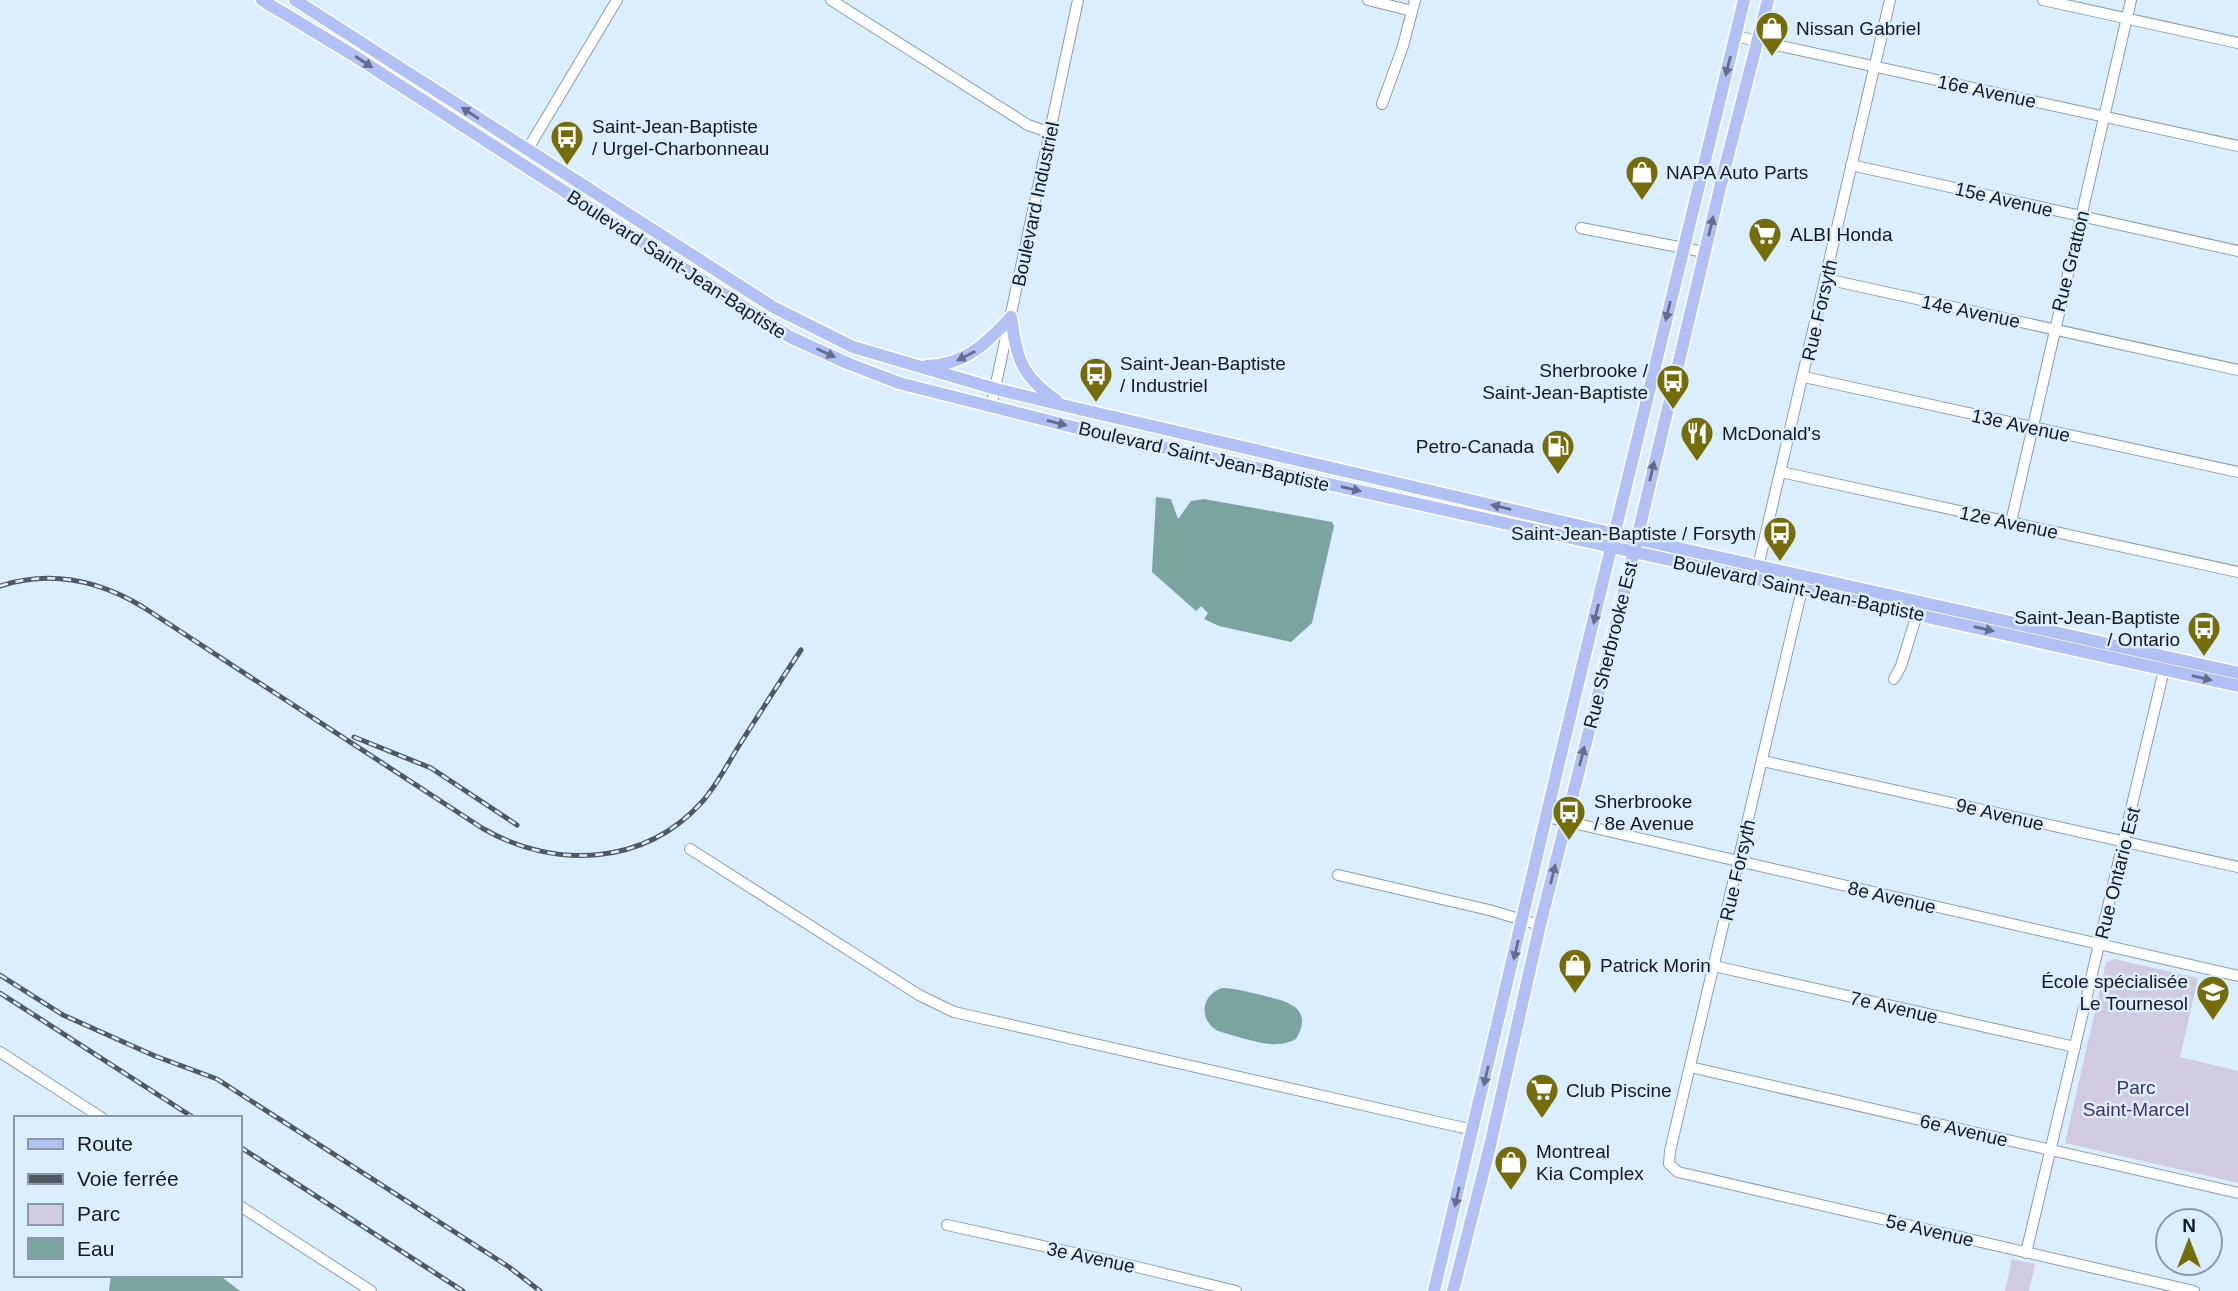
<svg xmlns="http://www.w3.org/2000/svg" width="2238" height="1291" viewBox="0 0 2238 1291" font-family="Arial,sans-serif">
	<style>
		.green { fill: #d0cbe0 }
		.water { fill: #7ba49f }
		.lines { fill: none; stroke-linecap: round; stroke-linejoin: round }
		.minor-casing { stroke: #8b9dac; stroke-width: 12 }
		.major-casing { stroke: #fff; stroke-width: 15 }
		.minor { stroke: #fff; stroke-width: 10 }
		.major { stroke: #b2c1f5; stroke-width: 12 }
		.rail-casing { stroke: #4e5962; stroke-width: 5 }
		.rail { stroke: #dbeefe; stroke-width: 2.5; stroke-dasharray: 8; stroke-linecap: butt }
		.oneway { fill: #626e8a }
		.labels { text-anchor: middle; stroke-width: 5; stroke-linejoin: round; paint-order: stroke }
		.poi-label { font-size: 19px; fill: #131a20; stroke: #dbeefe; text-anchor: start }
		.street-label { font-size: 19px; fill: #131a20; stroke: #dbeefe }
		.park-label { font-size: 19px; fill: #42345f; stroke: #dbeefe }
	</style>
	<rect width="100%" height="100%" fill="#dbeefe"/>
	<g class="green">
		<path d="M 2114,959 L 2198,978 L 2180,1057 L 2238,1071 L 2238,1183 L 2065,1143 L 2106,963 Z"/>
		<path d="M 2012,1259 L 2035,1264 L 2029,1291 L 2005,1291 Z"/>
	</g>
	<g class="water">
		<path d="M 1156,497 L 1171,499 L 1178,519 L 1191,501 L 1204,499 L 1332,522 L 1334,526 L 1312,623 L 1291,642 L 1219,626 L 1204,619 L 1208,613 L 1201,606 L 1196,611 L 1152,572 Z"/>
		<path d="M 1222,988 C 1235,988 1248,992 1261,995 C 1285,1001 1315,1006 1296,1039 C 1274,1052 1242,1037 1218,1031 C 1198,1020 1201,995 1222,988 Z"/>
		<path d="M 111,1275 L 219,1275 L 240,1291 L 109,1291 Z"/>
	</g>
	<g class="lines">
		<defs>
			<g id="minor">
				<path d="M 831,0 L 1028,125 L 1051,133"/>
				<path d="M 1368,0 L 1412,11"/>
				<path d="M 2043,0 L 2238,43"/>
				<path d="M 1735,36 L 2238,146"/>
				<path d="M 1382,104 L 1403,46 L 1415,0"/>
				<path d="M 520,162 L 617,0"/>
				<path d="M 1851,165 L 2238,251"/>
				<path d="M 1581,228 L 1704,252"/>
				<path d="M 1826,279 L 2238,370"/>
				<path d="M 1804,377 L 2238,472"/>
				<path d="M 991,407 L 1078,0"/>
				<path d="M 1781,472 L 2238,572"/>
				<path d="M 2011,522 L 2131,0"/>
				<path d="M 1757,571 L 1890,0"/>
				<path d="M 1803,585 L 1670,1151 L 1669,1164 L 1678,1172 L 2194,1291"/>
				<path d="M 1894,679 L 1901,666 L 1917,614"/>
				<path d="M 1763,761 L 2238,867"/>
				<path d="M 1547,817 L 2238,976"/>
				<path d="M 690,849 L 919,995 L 954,1012 L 1473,1130"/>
				<path d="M 1338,875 L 1489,910 L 1540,925"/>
				<path d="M 1714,966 L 2075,1047"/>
				<path d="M 0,1052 L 102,1118"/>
				<path d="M 1690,1067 L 2238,1193"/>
				<path d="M 240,1206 L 371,1291"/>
				<path d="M 947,1225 L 1133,1266 L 1236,1291"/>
				<path d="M 2026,1253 L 2167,657"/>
			</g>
			<g id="major">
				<path d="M 262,0 L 353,55 L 790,337 L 847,363 L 899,383 L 1085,430 L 2238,686"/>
				<path d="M 295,0 L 773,307 L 853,347 L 996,389 L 1079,409 L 1615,534 L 2238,673"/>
				<path d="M 1011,317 C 1017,358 1020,375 1056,400"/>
				<path d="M 927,366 C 965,365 987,343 1011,317"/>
				<path d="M 1434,1291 L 1560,758 L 1744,0"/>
				<path d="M 1453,1291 L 1489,1150 L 1540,925 L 1631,564 L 1724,171 L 1768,0"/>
			</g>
		</defs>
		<use href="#minor" class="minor-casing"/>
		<use href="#major" class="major-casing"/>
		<use href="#minor" class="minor"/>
		<use href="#major" class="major"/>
		<defs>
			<g id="rail">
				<path d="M 0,586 C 50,570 98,580 143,607 L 482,828 C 554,870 644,866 702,802 C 717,785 728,763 740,744 C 760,713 780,681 801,650"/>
				<path d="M 354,737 L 431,768 L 517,825"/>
				<path d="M 0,975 L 63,1015 L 155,1056 L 217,1079 L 509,1267 L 540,1291"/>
				<path d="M 0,993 L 194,1118"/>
				<path d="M 240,1147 L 463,1291"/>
			</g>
		</defs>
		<use href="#rail" class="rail-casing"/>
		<use href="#rail" class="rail"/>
	</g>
	<defs><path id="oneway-solid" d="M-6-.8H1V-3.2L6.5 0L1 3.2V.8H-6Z" transform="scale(1.75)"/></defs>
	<g class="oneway">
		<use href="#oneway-solid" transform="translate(364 62) rotate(33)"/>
		<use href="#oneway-solid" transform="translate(1728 66) rotate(104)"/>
		<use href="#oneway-solid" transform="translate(470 113) rotate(-147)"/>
		<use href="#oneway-solid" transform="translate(1711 226) rotate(-77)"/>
		<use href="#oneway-solid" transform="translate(1668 311) rotate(104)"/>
		<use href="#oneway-solid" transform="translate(826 353) rotate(25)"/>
		<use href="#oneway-solid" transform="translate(966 356) rotate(153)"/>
		<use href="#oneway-solid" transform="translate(1057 423) rotate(14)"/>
		<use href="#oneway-solid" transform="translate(1652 471) rotate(-77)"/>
		<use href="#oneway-solid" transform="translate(1351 489) rotate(13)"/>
		<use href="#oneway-solid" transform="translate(1501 507) rotate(-166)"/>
		<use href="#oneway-solid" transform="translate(1596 614) rotate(104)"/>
		<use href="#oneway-solid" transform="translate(1984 629) rotate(13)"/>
		<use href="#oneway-solid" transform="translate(2202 678) rotate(13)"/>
		<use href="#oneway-solid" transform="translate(1582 756) rotate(-76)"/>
		<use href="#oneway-solid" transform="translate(1553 874) rotate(-76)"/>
		<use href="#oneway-solid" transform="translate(1516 950) rotate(103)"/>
		<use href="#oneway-solid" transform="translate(1486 1076) rotate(103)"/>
		<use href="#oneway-solid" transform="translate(1457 1197) rotate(103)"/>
	</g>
	<defs>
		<symbol id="shop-pin" viewBox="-11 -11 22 30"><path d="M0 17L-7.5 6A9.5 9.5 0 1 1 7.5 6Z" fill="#756d0b" stroke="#dbeefe"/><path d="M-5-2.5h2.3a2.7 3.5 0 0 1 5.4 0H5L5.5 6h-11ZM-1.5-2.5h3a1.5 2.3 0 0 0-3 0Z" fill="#fff"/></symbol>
		<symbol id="bus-pin" viewBox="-11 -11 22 30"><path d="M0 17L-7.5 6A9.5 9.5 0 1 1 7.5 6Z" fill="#756d0b" stroke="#dbeefe"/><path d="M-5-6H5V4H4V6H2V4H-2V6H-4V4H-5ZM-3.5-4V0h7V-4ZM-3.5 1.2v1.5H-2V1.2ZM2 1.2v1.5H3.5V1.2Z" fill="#fff"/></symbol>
		<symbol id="supermarket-pin" viewBox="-11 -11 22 30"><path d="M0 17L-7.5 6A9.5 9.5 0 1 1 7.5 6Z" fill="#756d0b" stroke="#dbeefe"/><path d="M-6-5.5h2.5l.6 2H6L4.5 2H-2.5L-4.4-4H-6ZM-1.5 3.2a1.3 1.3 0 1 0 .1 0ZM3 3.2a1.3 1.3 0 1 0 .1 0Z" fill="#fff"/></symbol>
		<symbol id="restaurant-pin" viewBox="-11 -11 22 30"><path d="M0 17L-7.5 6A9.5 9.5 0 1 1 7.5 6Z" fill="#756d0b" stroke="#dbeefe"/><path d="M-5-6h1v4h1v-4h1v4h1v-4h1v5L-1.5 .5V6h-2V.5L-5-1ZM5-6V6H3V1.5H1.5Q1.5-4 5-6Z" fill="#fff"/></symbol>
		<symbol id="fuel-pin" viewBox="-11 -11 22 30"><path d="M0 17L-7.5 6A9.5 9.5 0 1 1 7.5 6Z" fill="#756d0b" stroke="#dbeefe"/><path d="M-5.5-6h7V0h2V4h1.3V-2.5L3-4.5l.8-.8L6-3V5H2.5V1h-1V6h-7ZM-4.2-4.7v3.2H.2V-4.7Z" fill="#fff"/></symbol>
		<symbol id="school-pin" viewBox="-11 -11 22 30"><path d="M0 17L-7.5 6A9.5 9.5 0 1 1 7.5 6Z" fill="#756d0b" stroke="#dbeefe"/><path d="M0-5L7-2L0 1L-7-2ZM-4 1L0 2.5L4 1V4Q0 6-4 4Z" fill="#fff"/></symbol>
	</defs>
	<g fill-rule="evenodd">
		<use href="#shop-pin" x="1753" y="9" width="38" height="52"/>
		<use href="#bus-pin" x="548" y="118" width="38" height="52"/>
		<use href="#shop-pin" x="1623" y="153" width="38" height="52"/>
		<use href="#supermarket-pin" x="1746" y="215" width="38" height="52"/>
		<use href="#bus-pin" x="1077" y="355" width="38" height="52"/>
		<use href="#bus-pin" x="1654" y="362" width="38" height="52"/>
		<use href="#restaurant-pin" x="1678" y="414" width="38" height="52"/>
		<use href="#fuel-pin" x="1539" y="427" width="38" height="52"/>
		<use href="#bus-pin" x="1761" y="514" width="38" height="52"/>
		<use href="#bus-pin" x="2185" y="609" width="38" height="52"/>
		<use href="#bus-pin" x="1550" y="793" width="38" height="52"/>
		<use href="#shop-pin" x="1556" y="946" width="38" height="52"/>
		<use href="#school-pin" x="2194" y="973" width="38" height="52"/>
		<use href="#supermarket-pin" x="1523" y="1071" width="38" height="52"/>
		<use href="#shop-pin" x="1492" y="1143" width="38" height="52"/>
	</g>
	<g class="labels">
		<g class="poi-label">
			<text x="1796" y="35">Nissan Gabriel</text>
			<text x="592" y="133">Saint-Jean-Baptiste<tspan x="592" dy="22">/ Urgel-Charbonneau</tspan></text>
			<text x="1666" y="179">NAPA Auto Parts</text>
			<text x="1790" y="241">ALBI Honda</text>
			<text x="1120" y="370">Saint-Jean-Baptiste<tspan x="1120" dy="22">/ Industriel</tspan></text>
			<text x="1648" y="377" text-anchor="end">Sherbrooke /<tspan x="1648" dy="22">Saint-Jean-Baptiste</tspan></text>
			<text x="1722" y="440">McDonald's</text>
			<text x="1534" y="453" text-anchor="end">Petro-Canada</text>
			<text x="1756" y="540" text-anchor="end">Saint-Jean-Baptiste / Forsyth</text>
			<text x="2180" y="624" text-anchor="end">Saint-Jean-Baptiste<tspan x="2180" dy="22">/ Ontario</tspan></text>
			<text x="1594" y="808">Sherbrooke<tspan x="1594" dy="22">/ 8e Avenue</tspan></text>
			<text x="1600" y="972">Patrick Morin</text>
			<text x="2188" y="988" text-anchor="end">École spécialisée<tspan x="2188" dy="22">Le Tournesol</tspan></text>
			<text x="1566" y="1097">Club Piscine</text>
			<text x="1536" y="1158">Montreal<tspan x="1536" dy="22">Kia Complex</tspan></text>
		</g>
		<g class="street-label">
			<text transform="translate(1987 91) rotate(12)" y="7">16e Avenue</text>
			<text transform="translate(2004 199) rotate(13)" y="7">15e Avenue</text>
			<text transform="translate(1035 204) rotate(-78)" y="7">Boulevard Industriel</text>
			<text transform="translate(2070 261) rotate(-76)" y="7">Rue Gratton</text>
			<text transform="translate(677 264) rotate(33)" y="7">Boulevard Saint-Jean-Baptiste</text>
			<text transform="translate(1819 310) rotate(-77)" y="7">Rue Forsyth</text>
			<text transform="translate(1971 311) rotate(12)" y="7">14e Avenue</text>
			<text transform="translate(2021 425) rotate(12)" y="7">13e Avenue</text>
			<text transform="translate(1204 456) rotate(13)" y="7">Boulevard Saint-Jean-Baptiste</text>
			<text transform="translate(2009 522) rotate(12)" y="7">12e Avenue</text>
			<text transform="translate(1799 588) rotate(12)" y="7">Boulevard Saint-Jean-Baptiste</text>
			<text transform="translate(1610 645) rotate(-76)" y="7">Rue Sherbrooke Est</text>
			<text transform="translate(2000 814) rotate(13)" y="7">9e Avenue</text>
			<text transform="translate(1737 870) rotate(-77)" y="7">Rue Forsyth</text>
			<text transform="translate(2117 873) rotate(-76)" y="7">Rue Ontario Est</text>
			<text transform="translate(1892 897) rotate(13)" y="7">8e Avenue</text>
			<text transform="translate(1894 1007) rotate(13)" y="7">7e Avenue</text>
			<text transform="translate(1964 1130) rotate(13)" y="7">6e Avenue</text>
			<text transform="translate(1930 1230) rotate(13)" y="7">5e Avenue</text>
			<text transform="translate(1091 1257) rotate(12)" y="7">3e Avenue</text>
		</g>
		<g class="park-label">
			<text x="2136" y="1094">Parc<tspan x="2136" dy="22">Saint-Marcel</tspan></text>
		</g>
	</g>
	<rect x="14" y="1116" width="228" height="161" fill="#dbeefe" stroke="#8b99a5" stroke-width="2"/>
	<rect x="28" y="1139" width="35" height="10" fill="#b2c1f5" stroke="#8b99a5" stroke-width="2"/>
	<text x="77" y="1151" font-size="21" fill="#131a20">Route</text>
	<rect x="28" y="1174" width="35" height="10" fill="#4e5962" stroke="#8b99a5" stroke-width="2"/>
	<text x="77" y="1186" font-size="21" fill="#131a20">Voie ferrée</text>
	<rect x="28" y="1204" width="35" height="21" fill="#d0cbe0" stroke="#8b99a5" stroke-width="2"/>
	<text x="77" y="1221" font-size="21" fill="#131a20">Parc</text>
	<rect x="28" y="1238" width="35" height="21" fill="#7ba49f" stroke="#8b99a5" stroke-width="2"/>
	<text x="77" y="1256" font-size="21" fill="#131a20">Eau</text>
	<g transform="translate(2189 1242)"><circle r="33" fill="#dbeefe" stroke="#8b99a5" stroke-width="2"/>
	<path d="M0-5L12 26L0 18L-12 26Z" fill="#756d0b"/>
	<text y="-10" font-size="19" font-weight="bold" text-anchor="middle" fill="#131a20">N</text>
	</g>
</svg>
